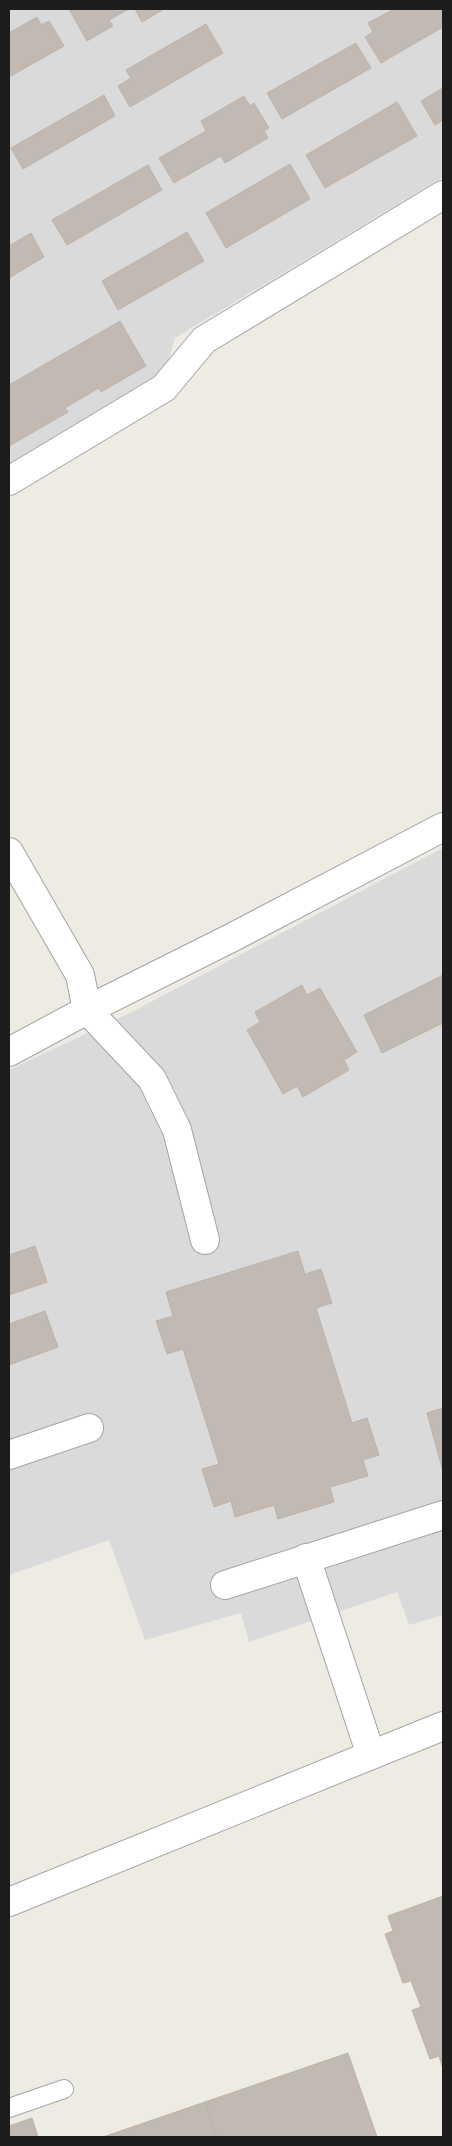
<svg xmlns="http://www.w3.org/2000/svg" width="452" height="2146" viewBox="0 0 452 2146" font-family="Arial,sans-serif">
	<style>
		.residential { fill: #dbdada }
		.building { fill: #c2bab2; stroke: #bfb2a6 }
		.lines { fill: none; stroke-linecap: round; stroke-linejoin: round }
		.lane-casing { stroke: #a4a4a4; stroke-width: 20 }
		.street-casing { stroke: #a4a4a4; stroke-width: 30 }
		.lane { stroke: #fff; stroke-width: 18 }
		.street { stroke: #fff; stroke-width: 28 }
	</style>
	<rect width="100%" height="100%" fill="#eeebe3"/>
	<g class="residential">
		<path d="M 9,9 L 443,9 L 443,177 L 175,338 L 163,378 L 9,469 Z"/>
		<path d="M 443,848 L 443,1615 L 409,1625 L 397,1592 L 249,1642 L 241,1613 L 145,1640 L 109,1540 L 9,1575 L 9,1070 L 128,1014 Z"/>
	</g>
	<g class="building">
		<path d="M 69,9 L 129,9 L 109,20 L 113,26 L 87,41 Z"/>
		<path d="M 135,9 L 164,9 L 142,22 Z"/>
		<path d="M 394,9 L 443,9 L 443,27 L 381,63 L 365,37 L 373,32 L 368,23 Z"/>
		<path d="M 37,17 L 41,25 L 49,21 L 64,46 L 9,77 L 9,33 Z"/>
		<path d="M 206,24 L 223,53 L 130,107 L 118,86 L 131,78 L 126,70 Z"/>
		<path d="M 356,43 L 371,68 L 282,119 L 267,93 Z"/>
		<path d="M 443,88 L 443,120 L 435,125 L 421,101 Z"/>
		<path d="M 104,95 L 115,116 L 23,169 L 11,148 Z"/>
		<path d="M 244,96 L 250,106 L 254,103 L 269,128 L 264,131 L 268,138 L 225,163 L 221,156 L 174,183 L 159,158 L 206,131 L 201,121 Z"/>
		<path d="M 397,102 L 417,136 L 325,188 L 306,155 Z"/>
		<path d="M 290,164 L 310,199 L 226,248 L 206,213 Z"/>
		<path d="M 148,165 L 162,190 L 67,245 L 52,220 Z"/>
		<path d="M 187,232 L 204,261 L 118,310 L 102,281 Z"/>
		<path d="M 31,233 L 44,257 L 9,278 L 9,246 Z"/>
		<path d="M 120,321 L 146,366 L 101,392 L 99,388 L 65,408 L 68,412 L 9,446 L 9,385 Z"/>
		<path d="M 443,975 L 443,1023 L 382,1053 L 364,1015 Z"/>
		<path d="M 302,985 L 307,995 L 320,988 L 357,1052 L 344,1060 L 349,1070 L 303,1097 L 297,1086 L 283,1094 L 247,1030 L 260,1022 L 255,1012 Z"/>
		<path d="M 35,1246 L 47,1282 L 9,1295 L 9,1255 Z"/>
		<path d="M 298,1251 L 305,1274 L 321,1269 L 332,1303 L 316,1308 L 352,1423 L 367,1418 L 379,1455 L 363,1460 L 368,1476 L 330,1487 L 334,1502 L 278,1519 L 274,1505 L 235,1517 L 231,1501 L 214,1507 L 202,1469 L 219,1464 L 183,1349 L 167,1354 L 156,1321 L 173,1316 L 166,1292 Z"/>
		<path d="M 45,1311 L 58,1347 L 9,1365 L 9,1324 Z"/>
		<path d="M 443,1408 L 443,1468 L 442,1468 L 427,1413 Z"/>
		<path d="M 443,1896 L 443,2069 L 439,2056 L 430,2059 L 412,2010 L 421,2007 L 411,1981 L 403,1983 L 385,1934 L 393,1931 L 388,1916 Z"/>
		<path d="M 348,2053 L 377,2137 L 217,2137 L 205,2102 Z"/>
		<path d="M 205,2102 L 217,2137 L 103,2137 Z"/>
		<path d="M 32,2118 L 38,2137 L 9,2137 L 9,2126 Z"/>
	</g>
	<g class="lines">
		<defs>
			<path id="lane" d="M 9,2108 L 64,2089"/>
			<g id="street">
				<path d="M 9,481 L 164,388 L 204,340 L 443,195"/>
				<path d="M 9,852 L 80,975 L 87,1010 L 152,1079 L 177,1130 L 205,1240"/>
				<path d="M 9,1052 L 87,1010 L 233,937 L 443,827"/>
				<path d="M 9,1455 L 89,1428"/>
				<path d="M 306,1558 L 371,1755"/>
				<path d="M 225,1585 L 443,1515"/>
				<path d="M 9,1902 L 443,1726"/>
			</g>
		</defs>
		<use href="#lane" class="lane-casing"/>
		<use href="#street" class="street-casing"/>
		<use href="#lane" class="lane"/>
		<use href="#street" class="street"/>
	</g>
	<rect width="452" height="2146" fill="none" stroke="#1d1d1d" stroke-width="20"/>
</svg>
